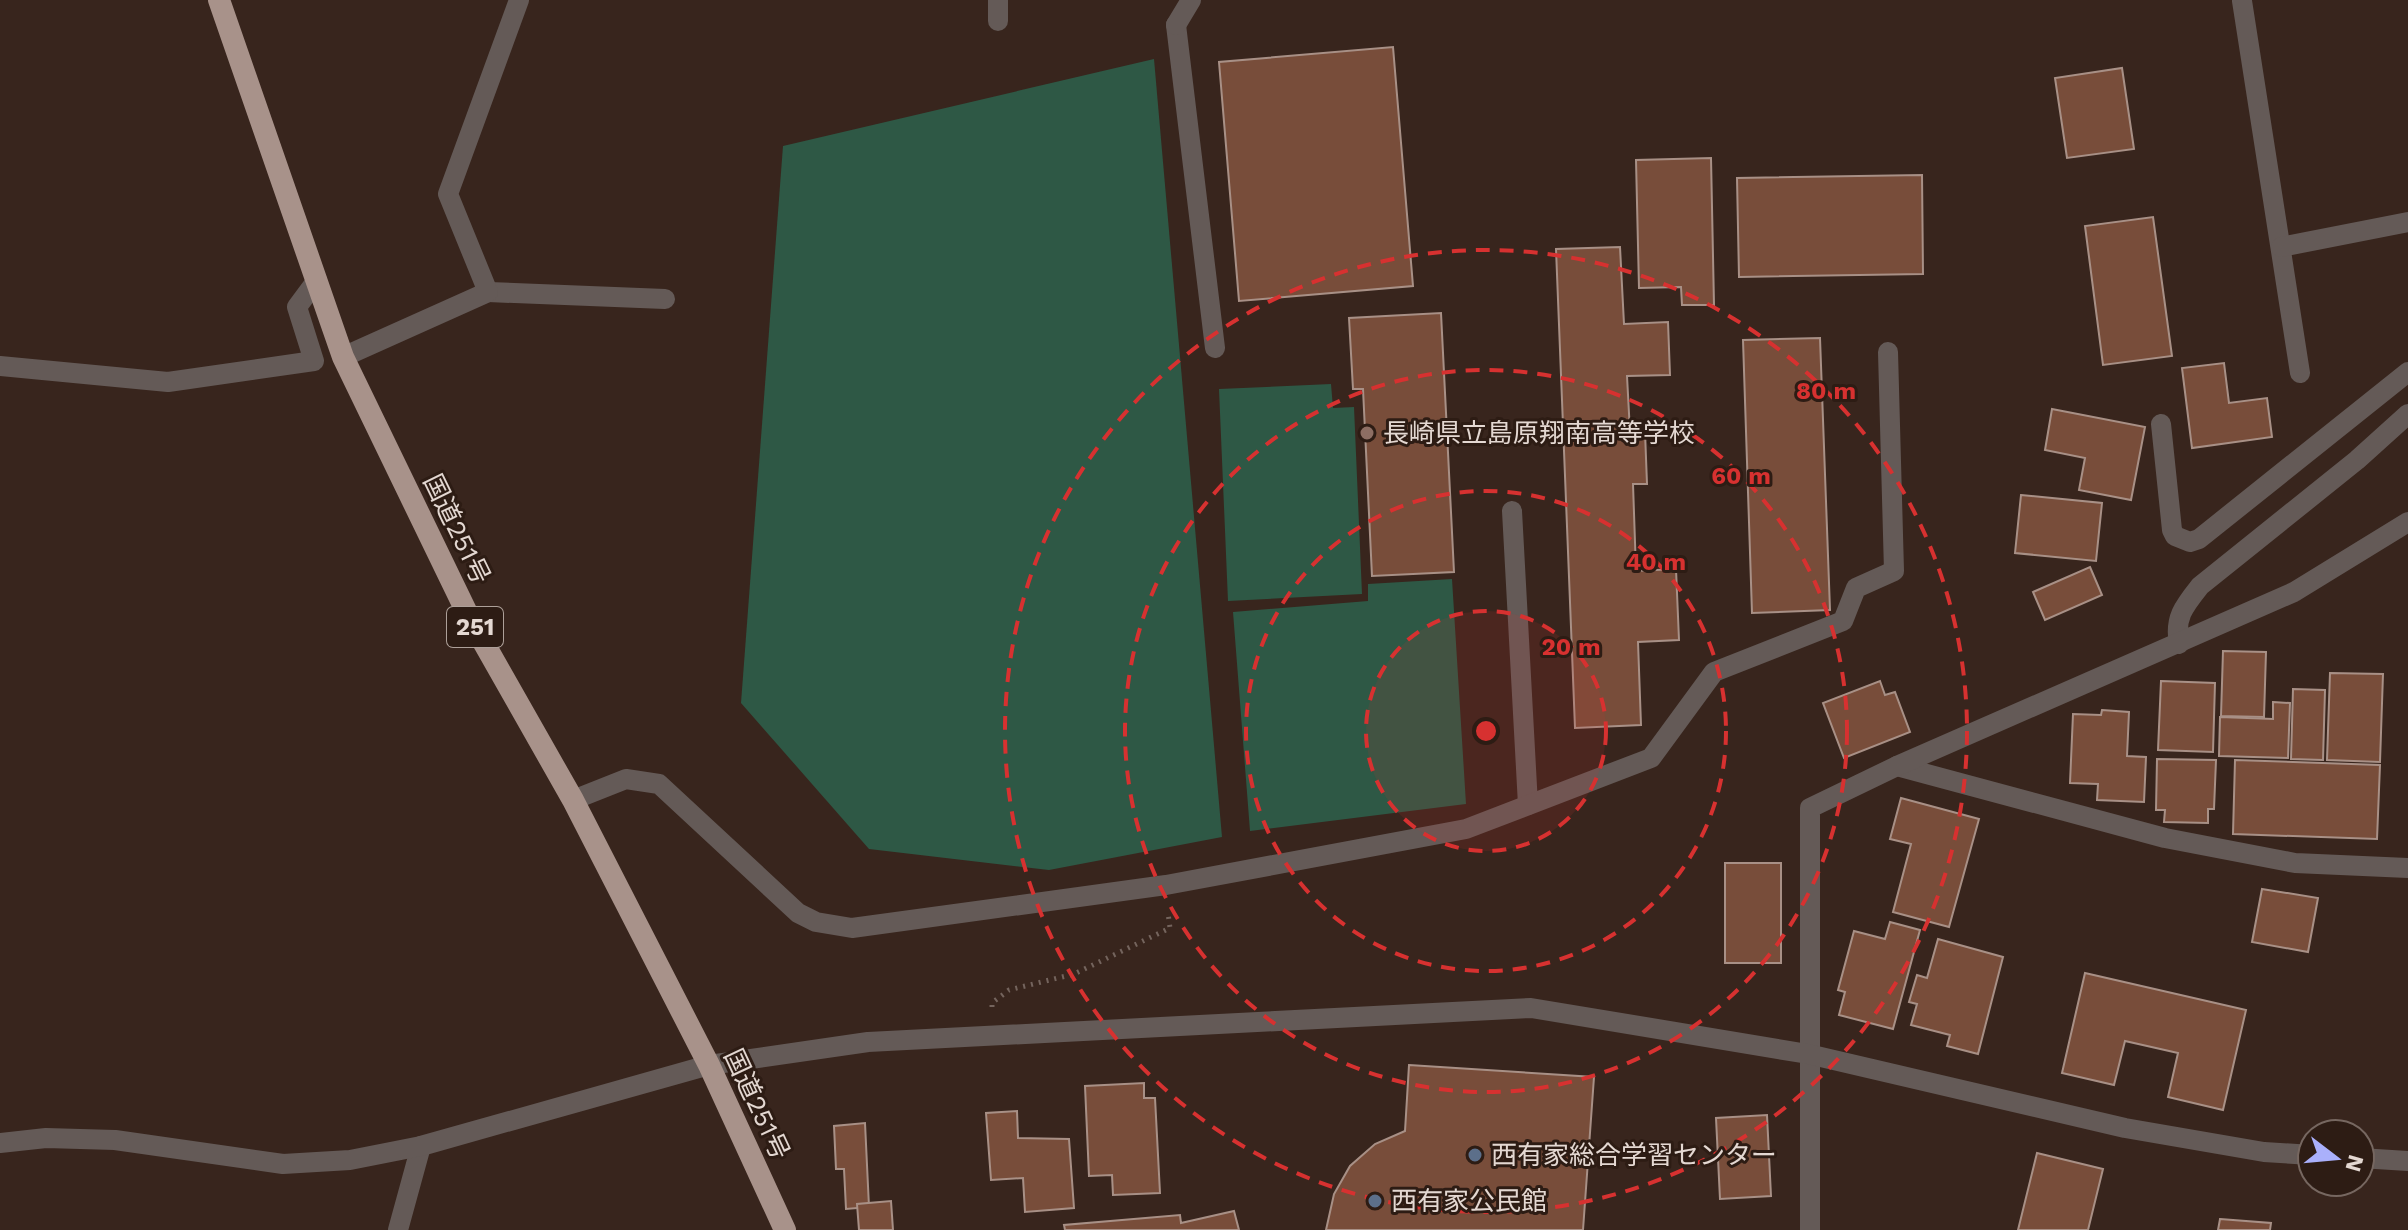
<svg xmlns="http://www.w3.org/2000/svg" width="2408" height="1230" viewBox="0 0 2408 1230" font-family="'Work Sans','Noto Sans JP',sans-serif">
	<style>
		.green { fill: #2e5845 }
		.building { fill: #784d3a; stroke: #a89086; stroke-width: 2 }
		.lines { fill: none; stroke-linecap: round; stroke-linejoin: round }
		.path { stroke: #74645d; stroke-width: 5; stroke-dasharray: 2 6; stroke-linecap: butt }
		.service { stroke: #645a57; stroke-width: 20 }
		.minor { stroke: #645a57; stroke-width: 20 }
		.tertiary { stroke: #645a57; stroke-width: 20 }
		.trunk { stroke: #a8928a; stroke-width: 22 }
		.ring { fill: none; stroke: #d73130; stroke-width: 4; stroke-dasharray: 14 10 }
		.education-dot { fill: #8d6e63; stroke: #2d1c14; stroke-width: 3 }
		.service-dot { fill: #5c6f8a; stroke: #2d1c14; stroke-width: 3 }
		.labels { text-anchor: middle; stroke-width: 6; stroke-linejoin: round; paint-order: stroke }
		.shield { fill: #2d1c14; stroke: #ada099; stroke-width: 2 }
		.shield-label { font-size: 24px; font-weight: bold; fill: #e4d8d2 }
		.poi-label { font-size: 26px; fill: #e4d8d2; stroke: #2d1c14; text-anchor: start }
		.street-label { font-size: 26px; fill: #e4d8d2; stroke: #2d1c14 }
		.centre { fill: #d73130; stroke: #2d1c14; stroke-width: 4 }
		.ring-label { font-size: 24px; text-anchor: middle; font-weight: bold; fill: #d73130; stroke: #2d1c14; stroke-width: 6; stroke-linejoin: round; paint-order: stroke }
	</style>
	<rect width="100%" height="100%" fill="#38251d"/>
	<g class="green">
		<path d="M 1154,59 L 1222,837 L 1049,870 L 869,849 L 741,703 L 783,146 Z"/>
		<path d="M 1331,384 L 1333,408 L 1354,407 L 1362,594 L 1228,601 L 1219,389 Z"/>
		<path d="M 1452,579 L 1466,804 L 1250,831 L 1233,612 L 1368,601 L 1368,584 Z"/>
	</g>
	<g class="building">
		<path d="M 1393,47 L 1413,286 L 1239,301 L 1219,62 Z"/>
		<path d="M 2122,68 L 2134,149 L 2067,158 L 2055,78 Z"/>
		<path d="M 1711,158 L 1714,305 L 1682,305 L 1681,287 L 1639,288 L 1636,160 Z"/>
		<path d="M 1922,175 L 1923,274 L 1739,277 L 1737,178 Z"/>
		<path d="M 2153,217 L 2172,356 L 2103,365 L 2085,226 Z"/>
		<path d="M 1620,247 L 1624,324 L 1668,322 L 1670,375 L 1627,376 L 1630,432 L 1645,432 L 1647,484 L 1633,484 L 1636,571 L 1676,569 L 1679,640 L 1638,642 L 1641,725 L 1575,728 L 1556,249 Z"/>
		<path d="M 1441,313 L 1454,572 L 1372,576 L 1363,389 L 1353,389 L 1349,318 Z"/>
		<path d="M 1820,338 L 1830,610 L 1752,613 L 1743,340 Z"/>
		<path d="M 2224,363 L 2229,403 L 2267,398 L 2272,437 L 2192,448 L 2182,368 Z"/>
		<path d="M 2052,409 L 2145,427 L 2131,500 L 2079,490 L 2085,458 L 2045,450 Z"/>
		<path d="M 2021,495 L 2102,503 L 2096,561 L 2015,553 Z"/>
		<path d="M 2090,567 L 2102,595 L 2045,620 L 2033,592 Z"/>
		<path d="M 2223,651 L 2266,652 L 2264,717 L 2221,716 Z"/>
		<path d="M 2330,673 L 2383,674 L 2380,762 L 2327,760 Z"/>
		<path d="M 1880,681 L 1885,695 L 1895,692 L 1910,732 L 1844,758 L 1823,703 Z"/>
		<path d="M 2161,681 L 2215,683 L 2213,752 L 2158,750 Z"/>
		<path d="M 2293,689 L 2325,690 L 2323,760 L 2291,759 Z"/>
		<path d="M 2273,702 L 2290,703 L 2288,758 L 2219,756 L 2220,717 L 2273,719 Z"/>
		<path d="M 2102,710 L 2129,712 L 2127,756 L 2146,757 L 2144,802 L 2097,800 L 2098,784 L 2070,783 L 2073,714 L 2101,715 Z"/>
		<path d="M 2157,759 L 2216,760 L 2214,809 L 2208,809 L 2208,823 L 2164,822 L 2165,810 L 2156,810 Z"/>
		<path d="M 2235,760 L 2380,765 L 2377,839 L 2233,834 Z"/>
		<path d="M 1901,798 L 1979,819 L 1949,927 L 1893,912 L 1911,844 L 1890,839 Z"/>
		<rect x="1725" y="863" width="56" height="100"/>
		<path d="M 2262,889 L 2318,898 L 2308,952 L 2252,942 Z"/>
		<path d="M 1890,922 L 1920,930 L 1893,1029 L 1839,1015 L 1845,992 L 1838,990 L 1854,931 L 1885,939 Z"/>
		<path d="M 1938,939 L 2003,957 L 1978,1054 L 1947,1046 L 1950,1035 L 1911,1025 L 1917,1004 L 1909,1002 L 1917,975 L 1927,978 Z"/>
		<path d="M 2085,973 L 2246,1010 L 2223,1110 L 2168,1097 L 2178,1053 L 2125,1041 L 2114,1085 L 2062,1073 Z"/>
		<path d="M 1409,1065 L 1594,1077 L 1583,1230 L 1326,1230 L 1334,1194 L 1350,1166 L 1375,1144 L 1405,1131 Z"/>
		<path d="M 1144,1083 L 1144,1098 L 1155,1098 L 1160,1193 L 1113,1195 L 1112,1175 L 1089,1176 L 1085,1086 Z"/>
		<path d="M 1017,1111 L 1018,1138 L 1069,1139 L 1074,1208 L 1025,1212 L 1023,1178 L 991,1180 L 986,1113 Z"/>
		<path d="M 1767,1115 L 1771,1196 L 1720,1199 L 1716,1118 Z"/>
		<path d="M 865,1123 L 869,1207 L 846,1209 L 844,1169 L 836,1169 L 834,1126 Z"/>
		<path d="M 2037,1153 L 2103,1169 L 2088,1230 L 2018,1230 Z"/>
		<path d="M 891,1201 L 893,1230 L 859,1230 L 857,1204 Z"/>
		<path d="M 1234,1211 L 1239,1230 L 1065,1230 L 1064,1225 L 1180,1215 L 1181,1223 Z"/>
		<path d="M 2220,1219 L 2271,1223 L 2270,1230 L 2218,1230 Z"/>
	</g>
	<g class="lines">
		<path class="path" d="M 992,1007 L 992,1003 L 1009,990 L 1074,974 L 1170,928 L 1168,913"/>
		<g class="service">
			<path d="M 1176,25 L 1215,348"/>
			<path d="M 0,366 L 168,382 L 314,361 L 297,307 L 317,280"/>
			<path d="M 1512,511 L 1528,805"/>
			<path d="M 573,800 L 626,779 L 659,784 L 798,913 L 816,922 L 852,928 L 1166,885 L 1466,829 L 1651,758 L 1714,672 L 1843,621 L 1856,588 L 1894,571 L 1888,352"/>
		</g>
		<g class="minor">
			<path d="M 2242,1 L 2300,373"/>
			<path d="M 998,21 L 998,0"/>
			<path d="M 1176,25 L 1191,0"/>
			<path d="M 2281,247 L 2408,222"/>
			<path d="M 488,292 L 665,299"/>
			<path d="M 343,357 L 488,292 L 448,194 L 519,0"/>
			<path d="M 2161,424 L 2172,530 L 2175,536 L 2190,542 L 2199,539 L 2408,372"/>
			<path d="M 2179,644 C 2174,618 2184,606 2200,586 L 2357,460 L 2408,414"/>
			<path d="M 1897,766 L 2165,838 L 2295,863 L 2408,868"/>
			<path d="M 398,1230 L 421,1146"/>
			<path d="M 1810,1230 L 1810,808 L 1897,766 L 2294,592 L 2408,522"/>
		</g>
		<g class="tertiary">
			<path d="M 0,1143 L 46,1138 L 115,1140 L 283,1164 L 350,1160 L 421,1146 L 709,1065 L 868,1042 L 1531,1008 L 1808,1054 L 2125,1128 L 2264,1152 L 2312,1155"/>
			<path d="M 2360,1158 L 2408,1161"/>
		</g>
		<path class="trunk" d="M 219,0 L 343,357 L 468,615 L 573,800 L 709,1065 L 785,1230"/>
	</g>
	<circle cx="1486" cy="731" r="120" fill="#d73130" fill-opacity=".12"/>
	<g class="ring">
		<circle cx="1486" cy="731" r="120"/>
		<circle cx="1486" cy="731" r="240"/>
		<circle cx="1486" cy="731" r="361"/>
		<circle cx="1486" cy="731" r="481"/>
	</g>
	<circle class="education-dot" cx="1367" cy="433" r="8"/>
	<g class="service-dot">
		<circle cx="1475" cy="1155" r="8"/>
		<circle cx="1375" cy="1201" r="8"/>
	</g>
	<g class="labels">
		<rect class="shield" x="447" y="607" width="56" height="40" rx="6"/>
		<g class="shield-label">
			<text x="475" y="635">251</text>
		</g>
		<g class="poi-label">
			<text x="1383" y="442">長崎県立島原翔南高等学校</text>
			<text x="1491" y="1164">西有家総合学習センター</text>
			<text x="1391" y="1210">西有家公民館</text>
		</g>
		<g class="street-label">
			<text transform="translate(457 529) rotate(64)" y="9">国道251号</text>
			<text transform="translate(757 1104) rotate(65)" y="9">国道251号</text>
		</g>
	</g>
	<circle cx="1486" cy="731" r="12" class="centre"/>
	<g class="ring-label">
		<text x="1826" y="399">80 m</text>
		<text x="1741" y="484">60 m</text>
		<text x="1656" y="570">40 m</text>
		<text x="1571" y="655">20 m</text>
	</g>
	<g transform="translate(2336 1158) rotate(106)"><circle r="38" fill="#2d1c14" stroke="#766760" stroke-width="2"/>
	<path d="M0-6L14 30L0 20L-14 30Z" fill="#aab0fb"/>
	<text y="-12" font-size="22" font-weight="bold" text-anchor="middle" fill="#e4d8d2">N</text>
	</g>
</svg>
